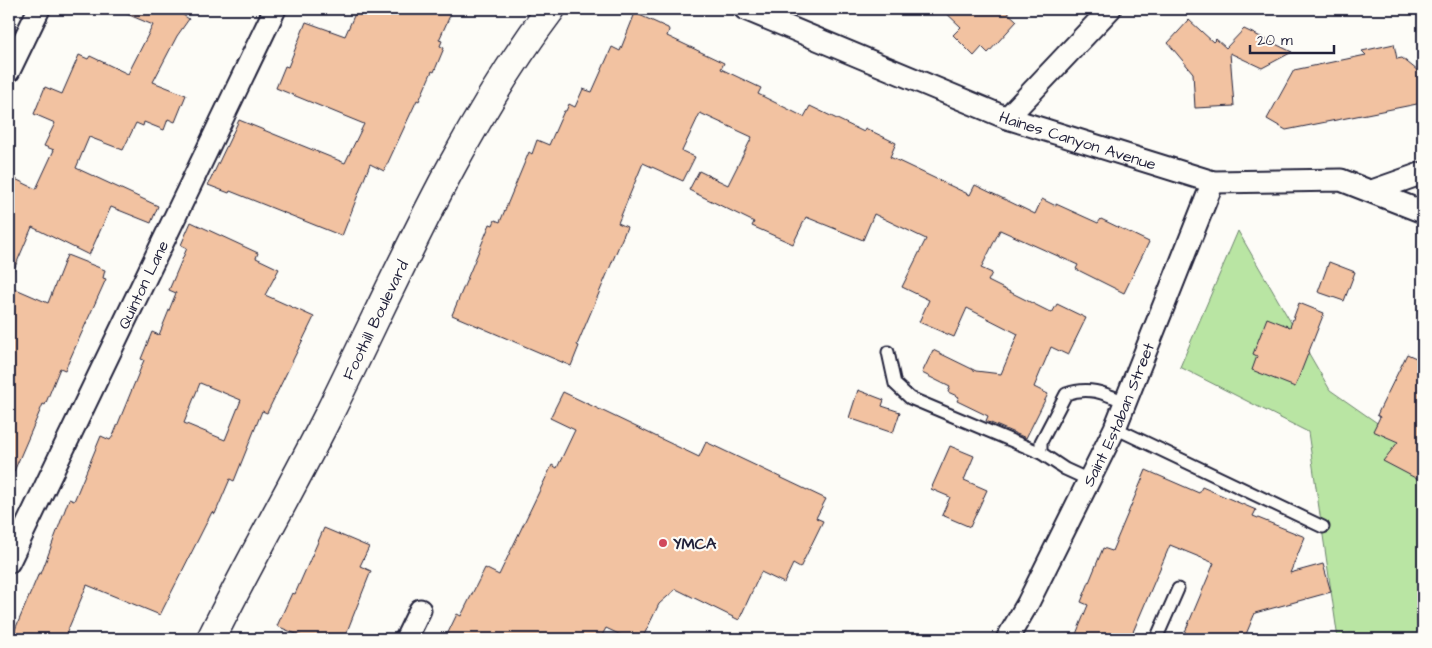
<svg xmlns="http://www.w3.org/2000/svg" width="1432" height="648" viewBox="0 0 1432 648" font-family="'Architects Daughter',sans-serif">
	<style>
		.green { fill: #b9e5a3; stroke: #6e846f }
		.building { fill: #f2c2a1; stroke: #22223b; fill-rule: evenodd }
		.lines { fill: none; stroke-linecap: round; stroke-linejoin: round }
		.lane-casing { stroke: #22223b; stroke-width: 15 }
		.street-casing { stroke: #22223b; stroke-width: 25 }
		.primary-casing { stroke: #22223b; stroke-width: 31 }
		.lane { stroke: #fdfcf7; stroke-width: 11 }
		.street { stroke: #fdfcf7; stroke-width: 21 }
		.primary { stroke: #fdfcf7; stroke-width: 28 }
		.poi-dot { fill: #d1495b; stroke: #fdfcf7; stroke-width: 2 }
		.labels { text-anchor: middle; stroke-width: 4.5; stroke-linejoin: round; paint-order: stroke }
		.street-label { font-size: 16px; fill: #22223b; stroke: #fdfcf7 }
		.poi-label { font-size: 16px; font-weight: bold; fill: #22223b; stroke: #fdfcf7; text-anchor: start }
	</style>
	<rect width="100%" height="100%" fill="#fdfcf7"/>
	<filter id="ink" filterUnits="userSpaceOnUse"><feTurbulence type="fractalNoise" baseFrequency=".02" numOctaves="2"/><feDisplacementMap in="SourceGraphic" scale="10" xChannelSelector="R" yChannelSelector="G"/><feConvolveMatrix kernelMatrix="1 2 1 2 8 2 1 2 1" color-interpolation-filters="sRGB"/></filter>
	<g filter="url(#ink)">
		<path class="green" d="M 1238,231 L 1330,390 L 1423,455 L 1423,639 L 1338,639 L 1308,432 L 1180,367 Z"/>
		<g class="building">
			<path d="M 115,9 L 174,9 L 189,19 L 177,36 L 153,82 L 186,95 L 175,122 L 168,119 L 164,130 L 144,122 L 143,126 L 136,123 L 123,150 L 89,137 L 76,168 L 158,206 L 151,223 L 111,207 L 89,255 L 32,227 L 9,281 L 9,176 L 36,189 L 54,150 L 44,146 L 55,123 L 34,114 L 45,87 L 62,94 L 79,55 L 88,59 L 90,56 L 128,74 L 153,25 Z"/>
			<path d="M 357,9 L 453,9 L 439,40 L 442,41 L 440,46 L 444,48 L 434,72 L 432,71 L 419,101 L 417,100 L 384,171 L 370,164 L 342,236 L 230,191 L 229,193 L 208,185 L 239,120 L 345,163 L 364,124 L 276,88 L 285,66 L 288,67 L 306,22 L 345,36 Z"/>
			<path d="M 942,9 L 1004,9 L 1017,21 L 988,53 L 982,47 L 974,56 L 953,35 L 961,27 Z"/>
			<path d="M 635,13 L 668,28 L 669,30 L 667,36 L 724,63 L 721,69 L 761,88 L 758,94 L 804,117 L 810,106 L 864,132 L 865,128 L 896,143 L 890,157 L 970,195 L 975,185 L 1035,214 L 1042,199 L 1056,206 L 1056,204 L 1098,223 L 1101,219 L 1149,242 L 1124,293 L 1076,269 L 1078,265 L 1000,230 L 981,268 L 992,273 L 988,281 L 1052,313 L 1057,304 L 1086,318 L 1068,355 L 1051,347 L 1034,387 L 1048,394 L 1026,438 L 986,421 L 988,416 L 957,401 L 959,397 L 948,392 L 950,387 L 922,373 L 933,350 L 976,371 L 1001,374 L 1018,334 L 967,308 L 954,337 L 919,322 L 929,300 L 902,287 L 926,239 L 874,214 L 863,240 L 806,217 L 793,244 L 752,226 L 754,222 L 689,190 L 699,171 L 728,185 L 752,137 L 700,113 L 682,151 L 695,157 L 683,181 L 643,163 L 618,223 L 627,227 L 577,345 L 579,346 L 571,366 L 452,315 L 490,224 L 493,225 L 495,220 L 500,222 L 529,152 L 532,154 L 537,140 L 549,145 L 564,111 L 566,111 L 569,104 L 575,107 L 583,89 L 592,92 L 612,47 L 620,51 Z"/>
			<path d="M 1189,20 L 1213,42 L 1216,39 L 1226,48 L 1244,29 L 1292,52 L 1262,68 L 1230,53 L 1234,106 L 1195,108 L 1193,73 L 1168,43 Z"/>
			<path d="M 1394,44 L 1397,59 L 1402,58 L 1423,75 L 1423,96 L 1417,104 L 1286,130 L 1267,119 L 1294,70 L 1366,55 L 1362,51 Z"/>
			<path d="M 191,222 L 258,253 L 256,258 L 279,269 L 265,295 L 314,317 L 267,413 L 262,411 L 234,481 L 230,479 L 215,514 L 212,512 L 160,615 L 87,585 L 64,639 L 11,639 L 39,573 L 41,574 L 69,499 L 74,501 L 101,436 L 110,440 L 113,436 L 144,360 L 141,359 L 152,332 L 159,335 L 176,293 L 169,290 L 187,248 L 181,245 ZM 200,383 L 241,400 L 225,440 L 184,423 Z"/>
			<path d="M 67,255 L 105,270 L 103,278 L 106,279 L 65,370 L 60,368 L 45,405 L 43,404 L 9,483 L 9,286 L 48,303 Z"/>
			<path d="M 1329,262 L 1355,272 L 1344,301 L 1318,292 Z"/>
			<path d="M 1299,303 L 1324,313 L 1295,387 L 1252,370 L 1257,356 L 1253,354 L 1267,318 L 1290,327 Z"/>
			<path d="M 1407,354 L 1423,361 L 1423,482 L 1383,461 L 1398,442 L 1373,431 L 1380,417 L 1377,415 Z"/>
			<path d="M 858,390 L 884,400 L 882,406 L 900,412 L 893,433 L 849,418 Z"/>
			<path d="M 563,392 L 699,457 L 706,442 L 826,499 L 816,518 L 823,521 L 800,568 L 793,564 L 784,583 L 761,572 L 739,620 L 676,589 L 659,604 L 642,639 L 629,639 L 606,628 L 600,639 L 445,639 L 457,614 L 461,616 L 485,568 L 499,575 L 552,465 L 557,468 L 575,430 L 550,418 Z"/>
			<path d="M 950,446 L 974,456 L 964,480 L 987,490 L 970,527 L 942,515 L 950,497 L 931,489 Z"/>
			<path d="M 1146,470 L 1199,493 L 1202,487 L 1256,510 L 1253,516 L 1305,537 L 1290,573 L 1323,564 L 1331,592 L 1255,613 L 1244,639 L 1182,639 L 1214,563 L 1170,545 L 1130,639 L 1074,639 L 1088,605 L 1081,602 L 1103,548 L 1112,551 Z"/>
			<path d="M 324,528 L 369,547 L 360,566 L 371,571 L 344,639 L 308,639 L 277,626 L 292,593 L 295,594 Z"/>
		</g>
		<g class="lines">
			<defs>
				<g id="lane">
					<path d="M 888,352 L 895,384 L 910,398 L 1041,453"/>
					<path d="M 1115,428 L 1323,527"/>
					<path d="M 1089,480 L 1065,469 L 1041,453 L 1041,442 L 1066,394 C 1089,386 1104,393 1125,402"/>
					<path d="M 1156,639 L 1178,589"/>
				</g>
				<g id="street">
					<path id="s1" d="M 745,9 L 1007,118 L 1213,182 L 1341,180 L 1423,212"/>
					<path d="M 9,71 L 39,9"/>
					<path d="M 1007,118 L 1110,9"/>
					<path d="M 1372,191 L 1423,173"/>
					<path id="s2" d="M 9,562 L 275,9"/>
					<path d="M 406,639 L 420,610"/>
					<path id="s3" d="M 1007,639 L 1028,603 L 1115,428 L 1213,182"/>
				</g>
				<g id="primary">
					<path id="s4" d="M 211,639 C 249,562 292,488 330,412 C 398,275 458,132 551,9"/>
				</g>
			</defs>
			<use href="#lane" class="lane-casing"/>
			<use href="#street" class="street-casing"/>
			<use href="#primary" class="primary-casing"/>
			<use href="#lane" class="lane"/>
			<use href="#street" class="street"/>
			<use href="#primary" class="primary"/>
		</g>
	</g>
	<circle class="poi-dot" cx="663" cy="543" r="5"/>
	<g class="labels">
		<g class="street-label">
			<text dy="6" stroke="none"><textPath href="#s1" startOffset="358">Haines Canyon Avenue</textPath></text>
			<text dy="6" stroke="none"><textPath href="#s2" startOffset="308">Quinton Lane</textPath></text>
			<text dy="6" stroke="none"><textPath href="#s4" startOffset="359">Foothill Boulevard</textPath></text>
			<text dy="6" stroke="none"><textPath href="#s3" startOffset="251">Saint Estaban Street</textPath></text>
		</g>
		<g class="poi-label">
			<text x="673" y="549">YMCA</text>
		</g>
	</g>
	<rect width="1432" height="648" fill="none" stroke="#fdfcf7" stroke-width="30"/>
	<rect x="15" y="15" width="1402" height="618" fill="none" stroke="#22223b" stroke-width="2" filter="url(#ink)"/>
	<path d="M1250 45v8h84v-8" fill="none" stroke="#22223b" stroke-width="2.5"/>
	<text x="1257" y="45" font-size="15" fill="#22223b" stroke="#fdfcf7" stroke-width="4" paint-order="stroke">20 m</text>
</svg>
